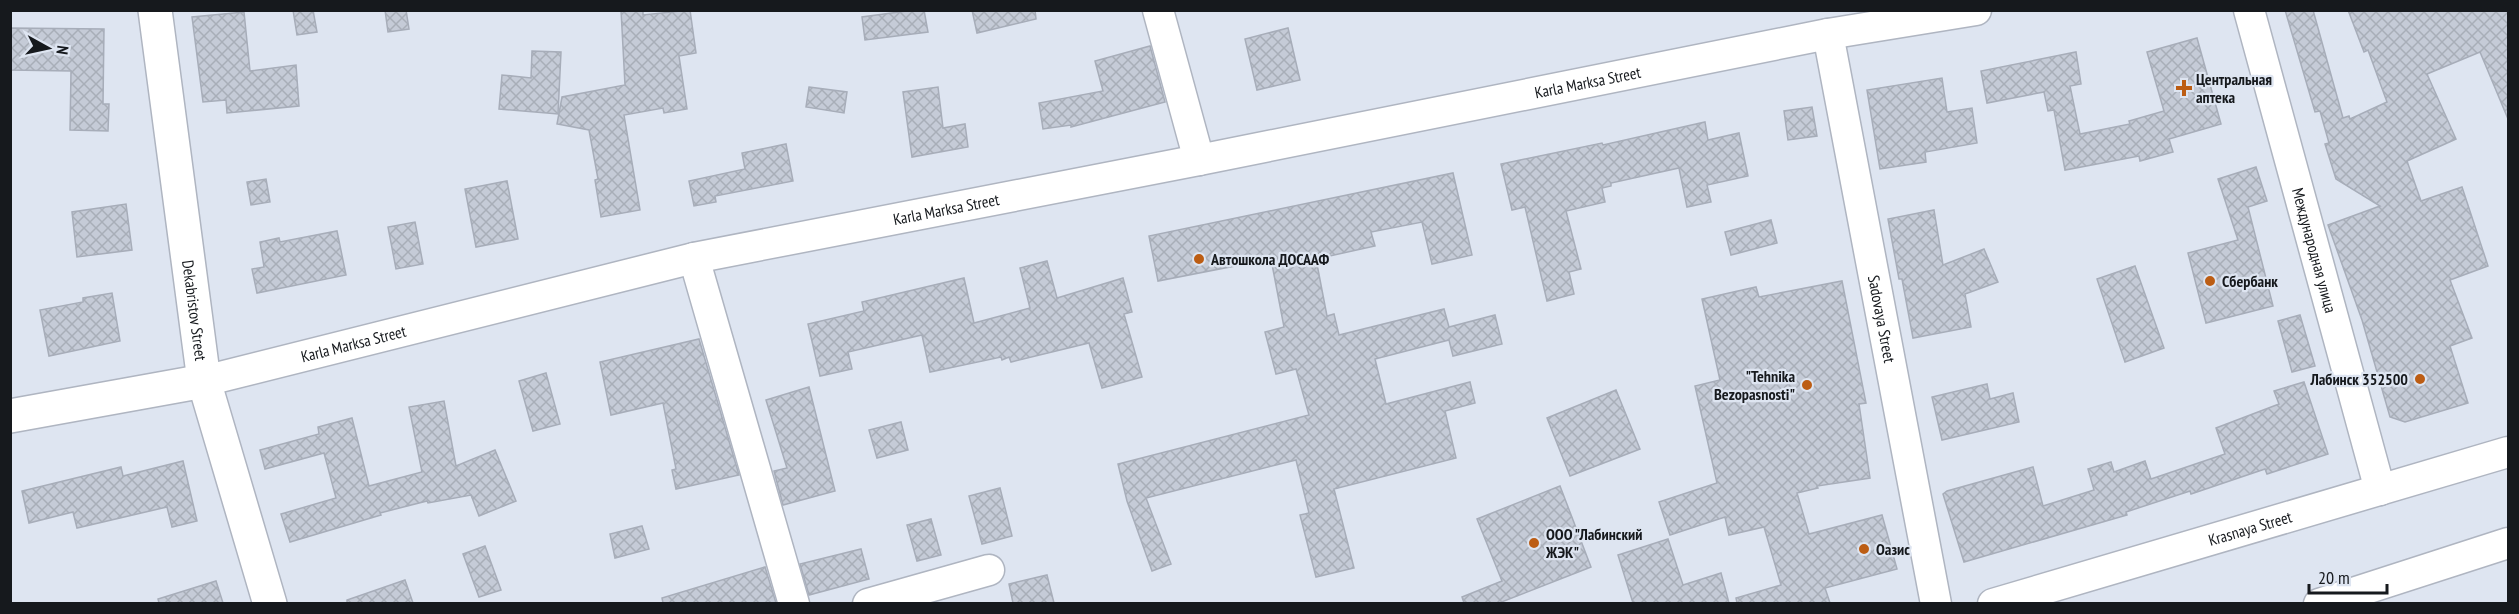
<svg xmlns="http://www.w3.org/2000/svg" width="2519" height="614" viewBox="0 0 2519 614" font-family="'PT Sans Narrow',sans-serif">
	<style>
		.building { fill: url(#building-cross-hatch); stroke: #a7adb9; stroke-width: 1.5 }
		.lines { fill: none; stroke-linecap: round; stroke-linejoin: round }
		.minor-casing { stroke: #afb5c1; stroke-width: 33 }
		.tertiary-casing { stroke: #afb5c1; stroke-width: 36 }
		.minor { stroke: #fff; stroke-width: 30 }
		.tertiary { stroke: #fff; stroke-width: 33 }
		.poi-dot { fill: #bc5d14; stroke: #dee5f1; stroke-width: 2 }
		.labels { text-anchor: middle; stroke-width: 4.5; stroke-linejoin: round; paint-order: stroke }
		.poi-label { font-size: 16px; font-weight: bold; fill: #16191d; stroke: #dee5f1; text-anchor: start }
		.street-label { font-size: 16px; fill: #16191d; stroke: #dee5f1 }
	</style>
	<defs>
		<pattern id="building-cross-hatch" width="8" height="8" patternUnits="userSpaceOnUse" patternTransform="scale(1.5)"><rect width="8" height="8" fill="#c5cbd7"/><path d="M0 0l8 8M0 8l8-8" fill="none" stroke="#a8aeb8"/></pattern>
	</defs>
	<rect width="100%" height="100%" fill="#dee5f1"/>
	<g class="building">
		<path d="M 293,10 L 313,10 L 317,32 L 297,35 Z"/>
		<path d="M 385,10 L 406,10 L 409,29 L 388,32 Z"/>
		<path d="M 621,10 L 643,10 L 643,15 L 690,10 L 696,53 L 679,56 L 687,109 L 664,113 L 663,108 L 624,115 L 640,210 L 601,217 L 595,180 L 598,179 L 589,130 L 557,124 L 562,97 L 625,85 Z"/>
		<path d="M 914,10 L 924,10 L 928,32 L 865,40 L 862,17 Z"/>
		<path d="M 972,10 L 1035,10 L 1036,19 L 977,33 Z"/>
		<path d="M 2285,10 L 2313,10 L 2343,118 L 2349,116 L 2350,119 L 2387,102 L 2368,50 L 2364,52 L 2348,10 L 2508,10 L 2508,119 L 2480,52 L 2427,74 L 2456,139 L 2407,161 L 2421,201 L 2462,187 L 2488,266 L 2450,280 L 2472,338 L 2450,346 L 2468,403 L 2405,422 L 2390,417 L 2362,320 L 2328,225 L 2380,206 L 2336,179 L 2325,144 L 2329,143 L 2320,111 L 2315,112 Z"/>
		<path d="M 244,12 L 250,71 L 296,65 L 299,106 L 227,113 L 226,100 L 203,102 L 192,17 Z"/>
		<path d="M 10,28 L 104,29 L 103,104 L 109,104 L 108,131 L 70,130 L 71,71 L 10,70 Z"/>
		<path d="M 1288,28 L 1300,80 L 1257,90 L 1245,39 Z"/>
		<path d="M 2197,38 L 2221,124 L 2169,139 L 2173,152 L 2140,161 L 2139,156 L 2065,170 L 2054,110 L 2048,111 L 2044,92 L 1987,103 L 1981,71 L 2076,52 L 2081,84 L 2070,86 L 2080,134 L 2130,124 L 2129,121 L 2164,111 L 2147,52 Z"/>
		<path d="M 1150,46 L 1165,102 L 1071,127 L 1071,125 L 1043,129 L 1039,103 L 1103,91 L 1095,61 Z"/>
		<path d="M 532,51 L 561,52 L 558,114 L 499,109 L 502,75 L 531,78 Z"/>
		<path d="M 1942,78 L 1947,112 L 1972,108 L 1977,143 L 1925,152 L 1926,162 L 1880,169 L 1867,90 Z"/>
		<path d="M 809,87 L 847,92 L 844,113 L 806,107 Z"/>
		<path d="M 938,87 L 943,128 L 965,124 L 968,147 L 912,157 L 903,92 Z"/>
		<path d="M 1812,107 L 1817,136 L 1788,140 L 1784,111 Z"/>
		<path d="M 1705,122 L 1708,140 L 1739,133 L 1748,176 L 1707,185 L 1711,202 L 1687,207 L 1679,168 L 1611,183 L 1611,186 L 1602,188 L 1605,202 L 1566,211 L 1581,269 L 1569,272 L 1574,294 L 1547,301 L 1525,207 L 1512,210 L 1501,164 L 1602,143 L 1603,145 Z"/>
		<path d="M 786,144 L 793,181 L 715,196 L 716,202 L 694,206 L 689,181 L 745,169 L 742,153 Z"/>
		<path d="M 2256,167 L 2267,201 L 2248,207 L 2273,306 L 2206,323 L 2188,253 L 2238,240 L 2218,179 Z"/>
		<path d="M 1453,173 L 1472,255 L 1432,264 L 1422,222 L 1371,232 L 1375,246 L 1316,259 L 1327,316 L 1334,314 L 1339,335 L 1444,309 L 1449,327 L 1495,315 L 1502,344 L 1453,356 L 1449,340 L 1375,359 L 1386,404 L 1470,382 L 1475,403 L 1445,411 L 1456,458 L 1334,489 L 1354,568 L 1316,577 L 1300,515 L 1309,513 L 1296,460 L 1146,498 L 1171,564 L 1152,571 L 1127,501 L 1118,464 L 1309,415 L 1296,369 L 1276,374 L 1265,332 L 1284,327 L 1271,259 L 1158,281 L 1149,236 Z"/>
		<path d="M 266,179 L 270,202 L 251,205 L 247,182 Z"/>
		<path d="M 507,181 L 518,239 L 476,247 L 465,189 Z"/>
		<path d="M 126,204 L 132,250 L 77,257 L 72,212 Z"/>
		<path d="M 1934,210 L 1943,265 L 1984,249 L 1998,282 L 1965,294 L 1971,327 L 1913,338 L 1902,279 L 1899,279 L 1888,219 Z"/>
		<path d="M 1771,220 L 1777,243 L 1731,255 L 1725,232 Z"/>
		<path d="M 415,222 L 423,264 L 396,269 L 388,227 Z"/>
		<path d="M 337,231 L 346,275 L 257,293 L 252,269 L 264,267 L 260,242 L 279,238 L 280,242 Z"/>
		<path d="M 1047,261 L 1057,298 L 1123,278 L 1132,312 L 1124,314 L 1142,377 L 1102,388 L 1089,343 L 1011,362 L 1009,357 L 1002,360 L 1001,357 L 930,372 L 922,335 L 848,352 L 852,369 L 820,376 L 808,324 L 864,311 L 862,302 L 964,278 L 974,323 L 1030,308 L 1020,268 Z"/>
		<path d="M 2135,266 L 2164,348 L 2125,362 L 2097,279 Z"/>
		<path d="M 1842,281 L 1866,403 L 1859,404 L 1870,478 L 1817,486 L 1818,488 L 1797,493 L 1809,534 L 1882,515 L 1897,569 L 1825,588 L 1830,603 L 1737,603 L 1736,598 L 1781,585 L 1764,527 L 1729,535 L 1725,517 L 1670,535 L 1659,502 L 1717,483 L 1695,386 L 1720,380 L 1702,299 L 1756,287 L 1759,297 Z"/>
		<path d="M 112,293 L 120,341 L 49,356 L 40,310 L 83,302 L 83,298 Z"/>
		<path d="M 2300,315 L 2315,366 L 2292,372 L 2278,321 Z"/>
		<path d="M 699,339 L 739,475 L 676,489 L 672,470 L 676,469 L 663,403 L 611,415 L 600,362 Z"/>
		<path d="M 546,373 L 560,424 L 533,431 L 519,381 Z"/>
		<path d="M 2304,382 L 2328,454 L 2267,474 L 2265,469 L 2191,494 L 2190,491 L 2126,512 L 2127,515 L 1964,562 L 1943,494 L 1947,491 L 2033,467 L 2043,506 L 2094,490 L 2088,469 L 2111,462 L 2114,472 L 2145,461 L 2151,479 L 2225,454 L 2216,428 L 2279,404 L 2274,391 Z"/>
		<path d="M 1987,384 L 1990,399 L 2013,393 L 2019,422 L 1942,440 L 1932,397 Z"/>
		<path d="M 809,387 L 835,491 L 783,505 L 774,471 L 787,468 L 766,400 Z"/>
		<path d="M 1616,390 L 1640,449 L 1570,476 L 1547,418 Z"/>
		<path d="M 444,401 L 456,466 L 495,450 L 516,501 L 479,516 L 471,495 L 428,503 L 427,501 L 380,513 L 381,515 L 290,542 L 281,514 L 336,498 L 324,453 L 265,469 L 260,450 L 319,434 L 318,427 L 352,418 L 369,486 L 422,472 L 409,407 Z"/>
		<path d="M 901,422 L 908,450 L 877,458 L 869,430 Z"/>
		<path d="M 183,461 L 197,521 L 172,527 L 167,507 L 77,528 L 73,512 L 29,523 L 22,491 L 121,467 L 123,476 Z"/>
		<path d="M 1560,486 L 1591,567 L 1499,603 L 1464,603 L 1462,597 L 1502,581 L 1477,519 Z"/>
		<path d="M 1000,488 L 1012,536 L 982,544 L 969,496 Z"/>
		<path d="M 931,519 L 941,555 L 917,561 L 907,525 Z"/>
		<path d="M 642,526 L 649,549 L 615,558 L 610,534 Z"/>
		<path d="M 1668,539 L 1683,585 L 1721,573 L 1729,603 L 1633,603 L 1618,555 Z"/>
		<path d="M 485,546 L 501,590 L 479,597 L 463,554 Z"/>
		<path d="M 861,549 L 869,579 L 809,595 L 800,564 Z"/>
		<path d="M 765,567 L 776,603 L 663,603 L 662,598 Z"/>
		<path d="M 1047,575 L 1054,603 L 1013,603 L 1009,584 Z"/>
		<path d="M 405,580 L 413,603 L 347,603 L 347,600 Z"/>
		<path d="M 216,581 L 223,603 L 159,603 L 158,599 Z"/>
	</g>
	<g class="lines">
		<defs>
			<g id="minor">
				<path d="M 1158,10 L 1199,160"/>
				<path id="s1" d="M 2249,10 L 2380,490"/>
				<path id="s2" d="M 1828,34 L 1936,604"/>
				<path d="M 694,258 L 794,604"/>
				<path id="s3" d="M 204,381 L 694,258 L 1199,160 L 1828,34 L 1976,10"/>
				<path d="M 868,604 L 989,570"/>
				<path id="s4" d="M 1993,604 L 2508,452"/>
				<path d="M 2319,604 L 2508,543"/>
			</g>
			<g id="tertiary">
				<path id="s5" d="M 155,10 L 204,381 L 270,604"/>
				<path d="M 10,416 L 204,381"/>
			</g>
		</defs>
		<use href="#minor" class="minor-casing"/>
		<use href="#tertiary" class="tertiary-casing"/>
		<use href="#minor" class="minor"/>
		<use href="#tertiary" class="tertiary"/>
	</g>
	<g class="poi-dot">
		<path d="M2181 79h6v6h6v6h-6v6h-6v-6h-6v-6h6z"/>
		<circle cx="1199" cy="259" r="6"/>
		<circle cx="2210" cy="281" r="6"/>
		<circle cx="2420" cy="379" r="6"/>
		<circle cx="1807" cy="385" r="6"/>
		<circle cx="1534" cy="543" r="6"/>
		<circle cx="1864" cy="549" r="6"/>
	</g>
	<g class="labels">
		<g class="poi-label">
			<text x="2196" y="85">Центральная<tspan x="2196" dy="18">аптека</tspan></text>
			<text x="1211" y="265">Автошкола ДОСААФ</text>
			<text x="2222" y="287">Сбербанк</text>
			<text x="1795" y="382" text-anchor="end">"Tehnika<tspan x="1795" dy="18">Bezopasnosti"</tspan></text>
			<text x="2408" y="385" text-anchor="end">Лабинск 352500</text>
			<text x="1546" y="540">ООО "Лабинский<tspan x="1546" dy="18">ЖЭК"</tspan></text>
			<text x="1876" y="555">Оазис</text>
		</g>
		<g class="street-label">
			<text dy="6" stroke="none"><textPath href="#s3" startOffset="1416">Karla Marksa Street</textPath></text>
			<text dy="6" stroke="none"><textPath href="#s3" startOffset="762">Karla Marksa Street</textPath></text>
			<text dy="6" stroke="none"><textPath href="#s1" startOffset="249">Международная улица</textPath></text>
			<text dy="6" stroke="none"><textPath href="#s5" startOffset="303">Dekabristov Street</textPath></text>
			<text dy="6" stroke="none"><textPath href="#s2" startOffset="290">Sadovaya Street</textPath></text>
			<text dy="6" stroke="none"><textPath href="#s3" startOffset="154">Karla Marksa Street</textPath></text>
			<text dy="6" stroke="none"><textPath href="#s4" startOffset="268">Krasnaya Street</textPath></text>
		</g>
	</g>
	<rect width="2519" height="614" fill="none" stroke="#16191d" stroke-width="24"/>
	<g transform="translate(48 48) rotate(98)" stroke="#dee5f1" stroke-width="4.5" paint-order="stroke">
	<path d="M0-4.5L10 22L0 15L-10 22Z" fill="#16191d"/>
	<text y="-9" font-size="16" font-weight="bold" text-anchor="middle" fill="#16191d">N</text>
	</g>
	<path d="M2309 584v9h78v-9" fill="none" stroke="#16191d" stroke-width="3"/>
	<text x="2318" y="584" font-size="18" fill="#16191d" stroke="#dee5f1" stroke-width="4.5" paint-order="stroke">20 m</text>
</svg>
